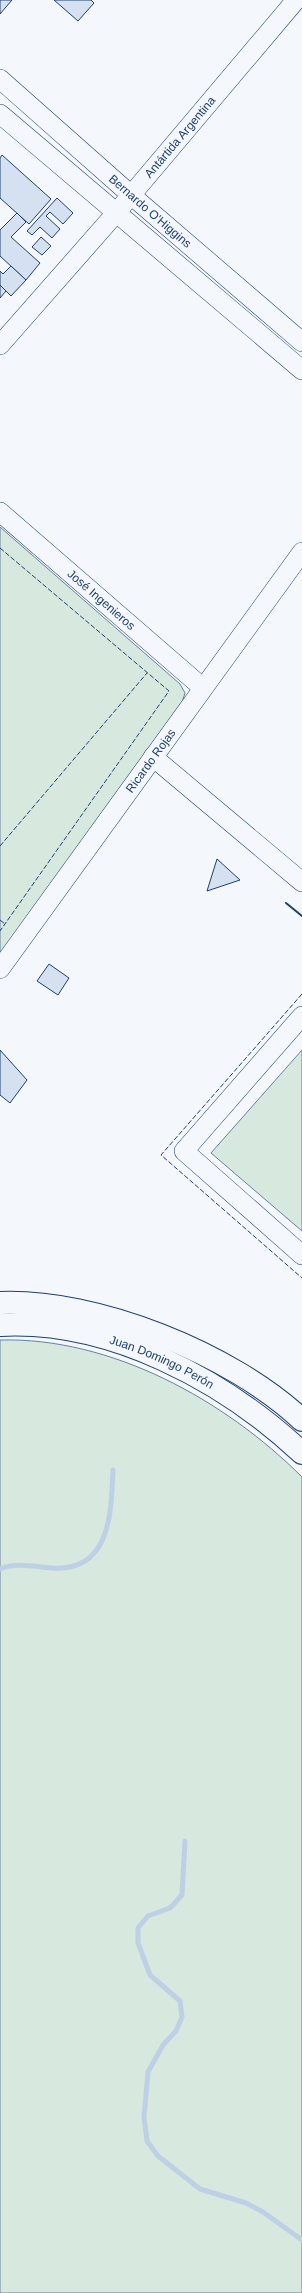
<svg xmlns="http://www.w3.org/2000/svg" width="302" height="2293" viewBox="0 0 302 2293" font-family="Helvetica,sans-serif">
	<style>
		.green { fill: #d7e8df; stroke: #687fa3 }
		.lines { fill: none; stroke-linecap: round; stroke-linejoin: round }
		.stream { stroke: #bed0e5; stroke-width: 5 }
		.building { fill: #d5e0f0; stroke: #1d3f73 }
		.minor-casing { stroke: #1d3f73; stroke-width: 20 }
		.major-casing { stroke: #1d3f73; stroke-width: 24 }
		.minor { stroke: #f4f7fb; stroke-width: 19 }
		.major { stroke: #f4f7fb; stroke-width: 22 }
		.fence { stroke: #1d3f73; stroke-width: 1; stroke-dasharray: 5 2; stroke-linecap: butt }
		.wall { stroke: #1d3f73; stroke-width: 2 }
		.labels { text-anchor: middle; stroke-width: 3; stroke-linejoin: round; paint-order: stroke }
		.street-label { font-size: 12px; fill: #1d3f73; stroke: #f4f7fb }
	</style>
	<rect width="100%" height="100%" fill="#f4f7fb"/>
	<g class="green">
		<path d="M 0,527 L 180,684 L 185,693 L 182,702 L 0,954 Z"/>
		<path d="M 302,1050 L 302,1231 L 211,1153 Z"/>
		<path d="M 0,1340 C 111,1337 225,1400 302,1477 L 302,2293 L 0,2293 Z"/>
	</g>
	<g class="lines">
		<g class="stream">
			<path d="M 0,1569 C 15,1562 36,1567 52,1568 C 111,1572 111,1513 113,1470"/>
			<path d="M 185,1841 L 182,1895 L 170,1908 L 148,1916 L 138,1928 L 138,1943 L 150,1975 L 180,2001 L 182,2017 L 176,2031 L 163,2045 L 148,2072 L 144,2117 L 147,2141 L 158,2156 L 200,2189 L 246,2203 L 263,2212 L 302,2240"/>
		</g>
	</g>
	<g class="building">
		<path d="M 0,0 L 12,0 L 0,14 Z"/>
		<path d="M 54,0 L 91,0 L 94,3 L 78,21 Z"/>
		<path d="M 2,155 L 51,199 L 29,224 L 0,198 L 0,158 Z"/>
		<path d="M 57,198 L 73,213 L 63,224 L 50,212 L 46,216 L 60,229 L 52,238 L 40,227 L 32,235 L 27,231 Z"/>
		<path d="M 17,213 L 26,222 L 11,237 L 40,263 L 26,280 L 0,256 L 0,230 Z"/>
		<path d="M 41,237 L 51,246 L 42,255 L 32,247 Z"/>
		<path d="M 11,266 L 26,280 L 11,296 L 0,285 L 0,271 L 3,274 Z"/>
		<path d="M 0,285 L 6,291 L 0,298 Z"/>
		<path d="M 217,859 L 240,880 L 207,891 Z"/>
		<path d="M 49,964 L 69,978 L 58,995 L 37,981 Z"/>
		<path d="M 0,1050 L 27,1080 L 10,1103 L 0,1095 Z"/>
	</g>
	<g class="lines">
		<defs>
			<g id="minor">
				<path id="s1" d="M 0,79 L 131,195 L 302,342"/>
				<path d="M 0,114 L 302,370"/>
				<path id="s2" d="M 0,345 L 116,213 L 296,0"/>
				<path id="s3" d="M 0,512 L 203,688"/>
				<path d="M 153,757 L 302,882"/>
				<path id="s4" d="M 0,969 L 302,552"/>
				<path d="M 302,1016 L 184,1151 L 302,1255"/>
			</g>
			<g id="major">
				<path d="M 0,1303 C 96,1299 232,1354 302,1420"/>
				<path id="s5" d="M 0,1325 C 110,1319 224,1380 302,1453"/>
			</g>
		</defs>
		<use href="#minor" class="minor-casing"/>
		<use href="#major" class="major-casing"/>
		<use href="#minor" class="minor"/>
		<use href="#major" class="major"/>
		<g class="fence">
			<path d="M 0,548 L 169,691 L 0,931"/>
			<path d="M 0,846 L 147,673"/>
			<path d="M 0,920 L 5,924"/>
			<path d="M 302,994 L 161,1155 L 302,1278"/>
		</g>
		<path class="wall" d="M 286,903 L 302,916"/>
	</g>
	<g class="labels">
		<g class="street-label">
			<text dy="4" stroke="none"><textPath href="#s2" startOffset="275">Antártida Argentina</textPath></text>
			<text dy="4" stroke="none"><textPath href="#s1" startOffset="200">Bernardo O'Higgins</textPath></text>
			<text dy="4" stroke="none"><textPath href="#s3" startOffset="134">José Ingenieros</textPath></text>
			<text dy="4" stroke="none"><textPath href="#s4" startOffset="257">Ricardo Rojas</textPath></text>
			<text dy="4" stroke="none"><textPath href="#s5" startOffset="168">Juan Domingo Perón</textPath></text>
		</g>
	</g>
</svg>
